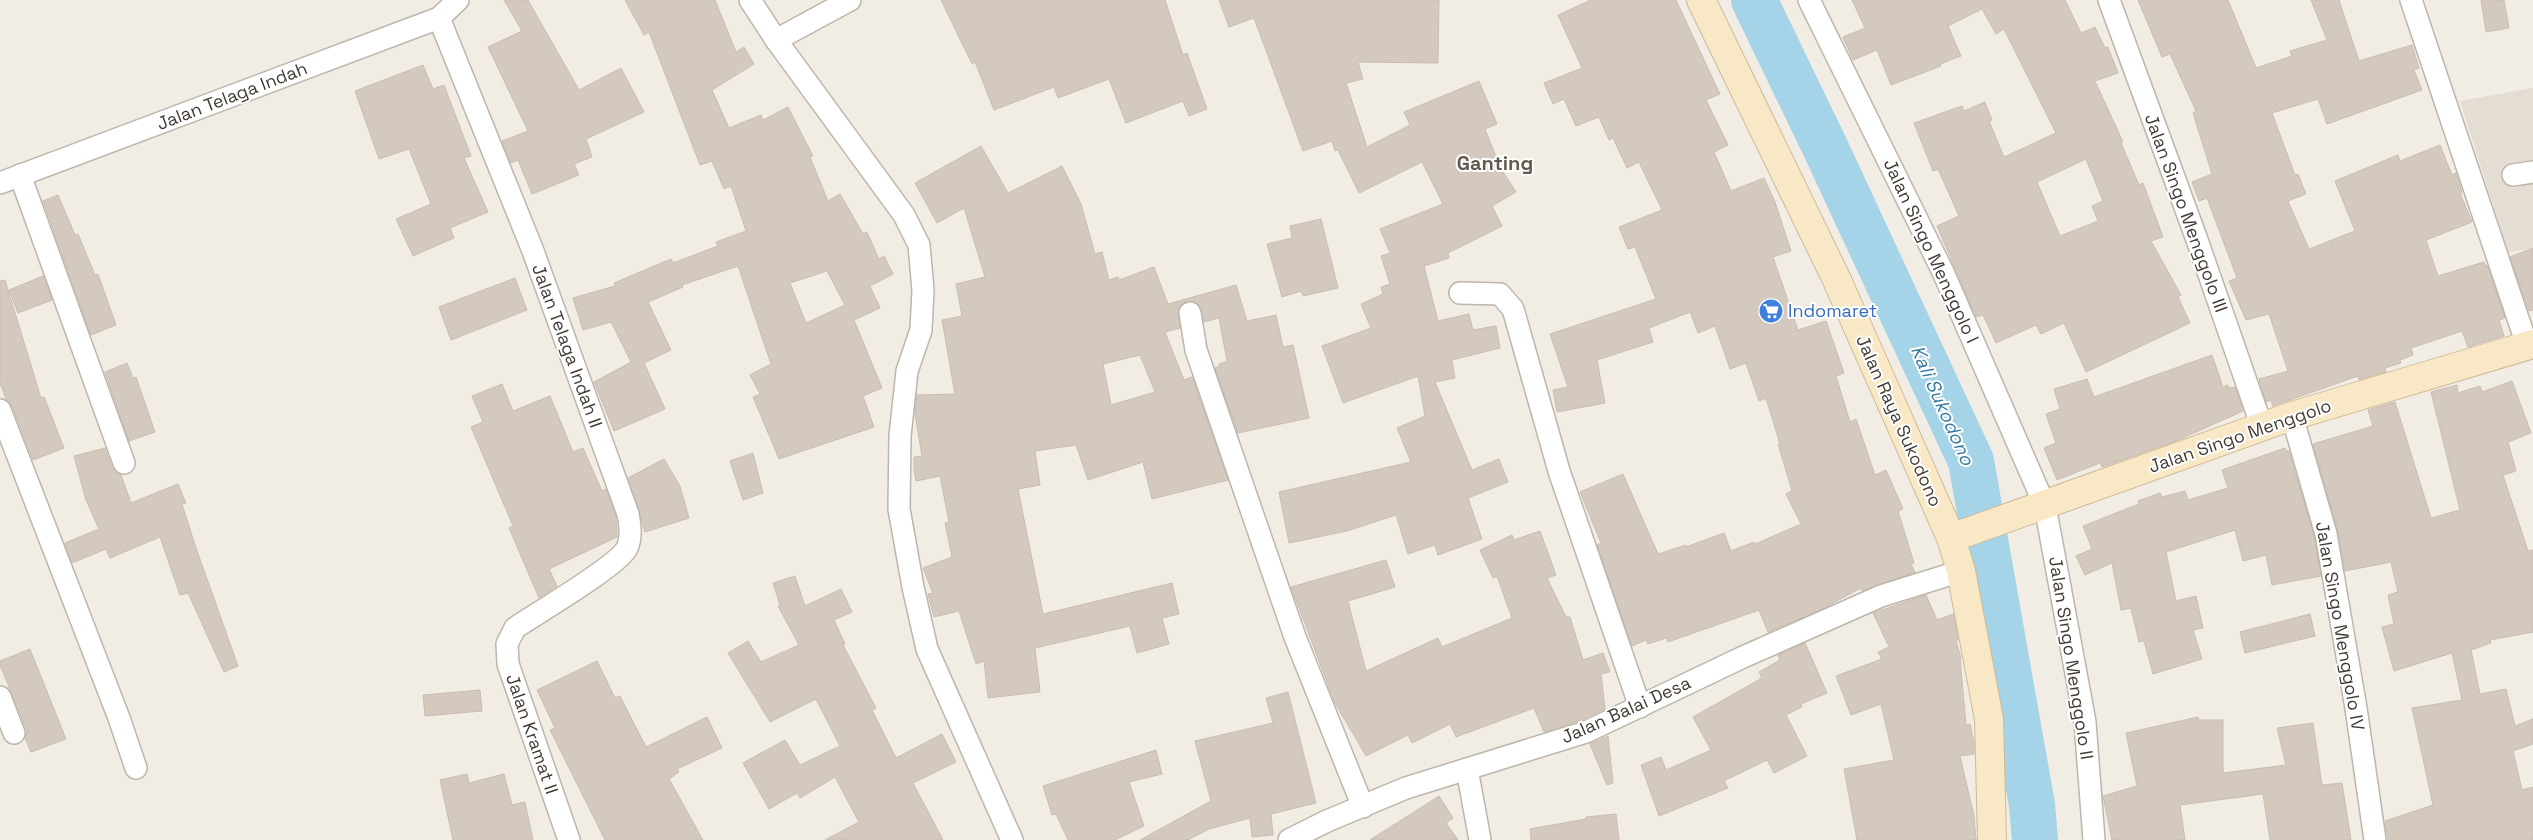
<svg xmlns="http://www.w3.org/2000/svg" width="2533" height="840" viewBox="0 0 2533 840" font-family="'Space Grotesk',sans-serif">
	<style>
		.residential { fill: #e4ddd3 }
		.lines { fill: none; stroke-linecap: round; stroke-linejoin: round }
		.river { stroke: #a5d4e9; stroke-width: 46 }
		.building { fill: #d4c9be; stroke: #cbbdaf; fill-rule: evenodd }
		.street-casing { stroke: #beb5ab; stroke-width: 24 }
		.secondary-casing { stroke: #cdba97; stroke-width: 30 }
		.street { stroke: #fff; stroke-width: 21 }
		.secondary { stroke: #f9e8c6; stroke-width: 28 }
		.labels { text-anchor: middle; stroke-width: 4; stroke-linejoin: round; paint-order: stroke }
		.street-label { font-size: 18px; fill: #423c35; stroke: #fff }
		.shop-label { font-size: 18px; fill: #366cbe; stroke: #fff; text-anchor: start }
		.water-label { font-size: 19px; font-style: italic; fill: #367a9d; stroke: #fff }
		.quarter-label { font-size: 20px; font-weight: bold; fill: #64594d; stroke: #fff }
	</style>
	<rect width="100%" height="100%" fill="#f1ece4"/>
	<path class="residential" d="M 2533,88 L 2533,248 L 2508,252 L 2460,101 Z"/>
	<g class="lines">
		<path class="river" d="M 1754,0 L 1825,147 L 1971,461 L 2032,805 L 2035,840"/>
	</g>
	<g class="building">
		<path d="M 504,0 L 528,0 L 579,90 L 621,68 L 644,112 L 586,139 L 592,157 L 574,164 L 579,175 L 532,194 L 518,160 L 511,163 L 502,141 L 528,131 L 488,47 L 522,31 Z"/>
		<path d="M 625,0 L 715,0 L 736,52 L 744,47 L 754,64 L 712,90 L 729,128 L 761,115 L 763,120 L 788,107 L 813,156 L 810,157 L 828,201 L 840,194 L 863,234 L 867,232 L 879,259 L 884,256 L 893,274 L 870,286 L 880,308 L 854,320 L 882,388 L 863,396 L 874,427 L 779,459 L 753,397 L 760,394 L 750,375 L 771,364 L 738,266 L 682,285 L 683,287 L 648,302 L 671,350 L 644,363 L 665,409 L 614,431 L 594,382 L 631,362 L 611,322 L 583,330 L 573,298 L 615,286 L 614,283 L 671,259 L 673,263 L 718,246 L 716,242 L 746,231 L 731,186 L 724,189 L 712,161 L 700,165 L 649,32 L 644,35 ZM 827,271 L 845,305 L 806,323 L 790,283 Z"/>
		<path d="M 941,0 L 1165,0 L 1183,55 L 1187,53 L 1207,109 L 1189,116 L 1183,101 L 1126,123 L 1109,79 L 1058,98 L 1054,87 L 994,110 L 975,62 L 972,64 Z"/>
		<path d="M 1219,0 L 1439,0 L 1438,63 L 1358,62 L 1363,79 L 1346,83 L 1367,147 L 1410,125 L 1404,112 L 1479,81 L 1497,124 L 1485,129 L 1500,167 L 1516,192 L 1492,206 L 1502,226 L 1448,253 L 1449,258 L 1424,266 L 1438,321 L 1469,314 L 1473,330 L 1496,326 L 1500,348 L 1452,360 L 1455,378 L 1435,382 L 1472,470 L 1499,459 L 1508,482 L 1468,498 L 1482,539 L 1438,555 L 1435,545 L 1408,554 L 1396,515 L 1347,531 L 1289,543 L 1279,492 L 1411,462 L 1397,428 L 1425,416 L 1418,376 L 1343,403 L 1322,346 L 1371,328 L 1361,304 L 1383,294 L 1381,287 L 1390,284 L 1381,256 L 1390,253 L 1380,229 L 1443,204 L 1422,162 L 1359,193 L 1338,150 L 1335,151 L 1332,141 L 1303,151 L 1254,18 L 1229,27 Z"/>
		<path d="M 1591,0 L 1676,0 L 1720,94 L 1706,100 L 1728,145 L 1714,152 L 1731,191 L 1764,178 L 1775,202 L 1791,251 L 1773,257 L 1798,330 L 1826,321 L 1844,373 L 1836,376 L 1850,422 L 1856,419 L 1875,475 L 1886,470 L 1903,509 L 1898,511 L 1914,563 L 1911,564 L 1915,572 L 1862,591 L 1861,588 L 1820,610 L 1768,632 L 1759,610 L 1668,642 L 1666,638 L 1648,644 L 1646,640 L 1632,646 L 1597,545 L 1601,543 L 1580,492 L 1623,474 L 1658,554 L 1686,545 L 1686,547 L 1724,533 L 1731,551 L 1754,542 L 1755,544 L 1801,524 L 1786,494 L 1792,491 L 1778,444 L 1780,444 L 1766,398 L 1759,401 L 1746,363 L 1730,369 L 1715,326 L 1698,333 L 1690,312 L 1649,328 L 1653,342 L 1597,360 L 1605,403 L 1557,412 L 1553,390 L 1568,387 L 1550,334 L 1656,299 L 1635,247 L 1628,249 L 1619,227 L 1662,210 L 1639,162 L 1627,168 L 1613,138 L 1609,140 L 1599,117 L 1576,126 L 1564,99 L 1553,104 L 1544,83 L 1582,68 L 1558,15 Z"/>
		<path d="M 1852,0 L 2065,0 L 2081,33 L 2095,27 L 2105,48 L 2108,47 L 2118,73 L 2095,81 L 2123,142 L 2121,143 L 2139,185 L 2143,183 L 2163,237 L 2151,241 L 2181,295 L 2178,297 L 2190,323 L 2086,372 L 2064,323 L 2041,334 L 2036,325 L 1996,343 L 1983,315 L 1976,317 L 1937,226 L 1959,216 L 1938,169 L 1933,171 L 1914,123 L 1962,106 L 1964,111 L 1985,102 L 1992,120 L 1989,121 L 2004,157 L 2056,133 L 2004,29 L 1996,34 L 1982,9 L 1948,26 L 1961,56 L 1940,64 L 1941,66 L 1891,85 L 1877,50 L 1853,60 L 1843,37 L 1865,28 ZM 2086,159 L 2103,201 L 2092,206 L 2098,221 L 2060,236 L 2037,182 Z"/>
		<path d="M 2138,0 L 2228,0 L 2256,68 L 2292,56 L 2290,51 L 2327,40 L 2311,0 L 2339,0 L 2359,61 L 2412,45 L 2419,68 L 2414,70 L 2422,90 L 2327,124 L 2318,99 L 2272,113 L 2295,175 L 2298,174 L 2306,194 L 2288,201 L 2309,249 L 2355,231 L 2335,181 L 2398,155 L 2400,161 L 2440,145 L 2452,175 L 2456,173 L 2462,192 L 2460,193 L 2472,222 L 2426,240 L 2438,276 L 2484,262 L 2485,266 L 2487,265 L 2505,318 L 2499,320 L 2504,336 L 2468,347 L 2462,331 L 2411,348 L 2413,355 L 2400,360 L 2401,363 L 2385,368 L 2386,372 L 2359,380 L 2358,376 L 2273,406 L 2271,400 L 2266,402 L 2259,379 L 2288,371 L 2269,314 L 2246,320 L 2229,281 L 2237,278 L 2207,198 L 2199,201 L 2192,182 L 2212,174 L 2193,113 L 2196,111 L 2170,54 L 2162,57 Z"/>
		<path d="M 2481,0 L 2504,0 L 2509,28 L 2486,32 Z"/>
		<path d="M 423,65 L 433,89 L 444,85 L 471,156 L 464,158 L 488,212 L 450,228 L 454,238 L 413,256 L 396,219 L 431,204 L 409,149 L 379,159 L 355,91 Z"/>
		<path d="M 981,146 L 1008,193 L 1062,166 L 1081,204 L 1095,254 L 1102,252 L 1109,280 L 1118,277 L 1119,280 L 1154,267 L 1168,304 L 1236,285 L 1247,321 L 1276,315 L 1283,347 L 1293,345 L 1309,418 L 1238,433 L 1215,368 L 1220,366 L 1219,364 L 1227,361 L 1219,318 L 1204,322 L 1199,305 L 1188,301 L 1182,304 L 1178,315 L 1180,328 L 1165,332 L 1184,380 L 1192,377 L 1228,480 L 1152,499 L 1143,462 L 1088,480 L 1076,445 L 1035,451 L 1040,485 L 1018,489 L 1043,614 L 1172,583 L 1179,614 L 1162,618 L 1169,644 L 1137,653 L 1130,626 L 1035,648 L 1040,692 L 988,698 L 984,661 L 976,664 L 959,611 L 934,617 L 928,594 L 933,593 L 923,568 L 952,557 L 945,523 L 949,522 L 940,476 L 916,481 L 914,469 L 914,457 L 922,456 L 915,414 L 917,395 L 955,394 L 942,320 L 962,316 L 956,284 L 985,277 L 964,208 L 937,223 L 915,183 ZM 1140,355 L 1155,392 L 1111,405 L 1103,364 Z"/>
		<path d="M 58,195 L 75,235 L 78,234 L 95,275 L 98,274 L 116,325 L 91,335 L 43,201 Z"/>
		<path d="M 1321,219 L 1338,288 L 1303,296 L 1301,291 L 1282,297 L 1267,244 L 1292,238 L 1290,226 Z"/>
		<path d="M 2533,248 L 2533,310 L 2529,311 L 2510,257 Z"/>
		<path d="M 43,276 L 52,300 L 18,313 L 9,290 Z"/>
		<path d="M 515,278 L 527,310 L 451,340 L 439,307 Z"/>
		<path d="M 5,280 L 41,398 L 44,397 L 64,448 L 33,460 L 12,406 L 6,399 L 0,383 L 0,281 Z"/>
		<path d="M 2212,355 L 2223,387 L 2228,385 L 2229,388 L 2235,387 L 2243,411 L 2176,441 L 2102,467 L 2100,463 L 2057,480 L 2044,448 L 2056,443 L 2046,414 L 2060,409 L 2054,389 L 2087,379 L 2094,397 Z"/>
		<path d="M 127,363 L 133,378 L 136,377 L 155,432 L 129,441 L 105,372 Z"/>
		<path d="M 2512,381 L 2531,433 L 2508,442 L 2516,471 L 2503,475 L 2528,551 L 2533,550 L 2533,632 L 2490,640 L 2491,643 L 2471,650 L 2480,694 L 2506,689 L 2515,726 L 2533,719 L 2533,744 L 2513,751 L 2522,790 L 2533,787 L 2533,840 L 2388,840 L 2385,821 L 2433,805 L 2412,708 L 2462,700 L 2452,653 L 2394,671 L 2382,627 L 2394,624 L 2388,595 L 2398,592 L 2391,562 L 2345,571 L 2338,531 L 2313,444 L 2373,426 L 2368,410 L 2395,402 L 2431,518 L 2460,510 L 2431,392 L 2457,385 L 2458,393 L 2480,386 L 2482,392 Z"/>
		<path d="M 502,384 L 513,411 L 550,396 L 573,452 L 583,448 L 602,491 L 606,489 L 616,517 L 617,537 L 549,569 L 557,586 L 539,598 L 509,528 L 513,526 L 471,427 L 483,422 L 472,396 Z"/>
		<path d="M 105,448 L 112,468 L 121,475 L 131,503 L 178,484 L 186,503 L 182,504 L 196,548 L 238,666 L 224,672 L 188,593 L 180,595 L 160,537 L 110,558 L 106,549 L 72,563 L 65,543 L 99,529 L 86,500 L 74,456 Z"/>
		<path d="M 2285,448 L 2286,451 L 2289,451 L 2314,537 L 2321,576 L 2272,585 L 2266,555 L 2243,561 L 2235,530 L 2166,552 L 2176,601 L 2196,596 L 2203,628 L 2193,630 L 2202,659 L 2153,674 L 2144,641 L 2139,642 L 2131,608 L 2121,610 L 2112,563 L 2085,575 L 2076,556 L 2092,549 L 2083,526 L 2139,504 L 2138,501 L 2160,493 L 2162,497 L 2185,491 L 2188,500 L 2228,488 L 2222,470 Z"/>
		<path d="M 753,453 L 763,493 L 743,500 L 730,461 Z"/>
		<path d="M 664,459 L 680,486 L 689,518 L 645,532 L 628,478 Z"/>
		<path d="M 1540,531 L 1556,575 L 1547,578 L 1566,617 L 1570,617 L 1583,660 L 1603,653 L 1610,672 L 1601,674 L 1605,709 L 1581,720 L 1544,732 L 1534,708 L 1456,737 L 1450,724 L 1412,743 L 1408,735 L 1366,756 L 1335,703 L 1291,587 L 1386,560 L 1395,587 L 1348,601 L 1366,671 L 1438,638 L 1442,647 L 1512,618 L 1497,576 L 1493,578 L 1480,550 L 1512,535 L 1514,540 Z"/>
		<path d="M 795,576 L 805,606 L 841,589 L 852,612 L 834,620 L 845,644 L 843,645 L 876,708 L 872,710 L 896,758 L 942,734 L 956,762 L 913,783 L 943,840 L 825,840 L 859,822 L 835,777 L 800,798 L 797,793 L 769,809 L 743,763 L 785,740 L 800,765 L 840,746 L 816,699 L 770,722 L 728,653 L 748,641 L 761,662 L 799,645 L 778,606 L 780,605 L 773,583 Z"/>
		<path d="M 1926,595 L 1937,620 L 1953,614 L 1954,617 L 1958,640 L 1956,641 L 1961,658 L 1960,658 L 1966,725 L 1970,724 L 1974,743 L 1974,754 L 1960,756 L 1974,816 L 1976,840 L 1857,840 L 1844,769 L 1894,760 L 1881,704 L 1851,715 L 1836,676 L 1882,659 L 1878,652 L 1889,647 L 1873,613 Z"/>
		<path d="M 2310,614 L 2315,636 L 2245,653 L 2240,632 Z"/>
		<path d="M 1805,643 L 1827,693 L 1801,704 L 1802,707 L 1786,715 L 1807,756 L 1774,773 L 1767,760 L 1724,781 L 1728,788 L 1659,816 L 1641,765 L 1661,757 L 1666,770 L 1711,750 L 1693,717 L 1762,678 L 1759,672 L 1780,660 L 1778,655 Z"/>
		<path d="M 30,649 L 66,739 L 31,752 L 25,738 L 27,731 L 0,665 L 0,661 Z"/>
		<path d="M 597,661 L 615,698 L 620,696 L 646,747 L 707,717 L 722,748 L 677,769 L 679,772 L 669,779 L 703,840 L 605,840 L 550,730 L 555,728 L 537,690 Z"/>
		<path d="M 480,690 L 482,711 L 425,716 L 423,695 Z"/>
		<path d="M 1288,692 L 1316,803 L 1271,814 L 1273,835 L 1252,837 L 1250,818 L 1209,829 L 1188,840 L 1140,840 L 1211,801 L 1195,741 L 1273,723 L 1266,698 Z"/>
		<path d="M 2198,717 L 2199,720 L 2223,720 L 2223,773 L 2286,765 L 2277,728 L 2313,723 L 2322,785 L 2342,783 L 2351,840 L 2270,840 L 2263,794 L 2180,805 L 2185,840 L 2112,840 L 2103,796 L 2137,786 L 2126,733 Z"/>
		<path d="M 1608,736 L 1613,783 L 1607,785 L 1590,744 Z"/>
		<path d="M 1156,750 L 1162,774 L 1129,782 L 1144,826 L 1115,840 L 1068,840 L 1056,814 L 1052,815 L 1043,786 Z"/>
		<path d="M 467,774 L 469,783 L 504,774 L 512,805 L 525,802 L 533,840 L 453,840 L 440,780 Z"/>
		<path d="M 1439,796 L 1453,818 L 1446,823 L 1458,840 L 1370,840 Z"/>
		<path d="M 1616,814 L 1619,840 L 1531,840 L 1530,829 L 1586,819 L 1586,817 Z"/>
	</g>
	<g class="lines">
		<defs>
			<g id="street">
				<path d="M 750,0 L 776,40 L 904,215 L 919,245 L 923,290 L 921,330 L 907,371 L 900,436 L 899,509 L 913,587 L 927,649 L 1012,840"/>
				<path d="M 1809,0 L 1943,272 L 2045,506 L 2085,722 L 2094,840"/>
				<path d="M 2109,0 L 2196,237 L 2262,427"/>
				<path d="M 2411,0 L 2527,345"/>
				<path d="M 439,18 L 533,251 L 628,514 C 630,525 632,537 627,548 C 618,566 537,613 515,628 L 507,644 L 508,664 L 569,840"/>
				<path d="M 776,40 L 850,0"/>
				<path d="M 20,175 L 124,463"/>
				<path d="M 2513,175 L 2533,172"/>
				<path d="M 0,183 L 439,18 L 458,0"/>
				<path d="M 1460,293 L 1500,294 L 1513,309 L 1559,471 L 1640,707"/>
				<path d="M 1190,313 L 1196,350 L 1295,637 L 1363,807"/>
				<path d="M 0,410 L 119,718 L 136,768"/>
				<path d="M 2292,416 L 2326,534 L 2356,708 L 2375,840"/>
				<path d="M 0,697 L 14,733"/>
				<path d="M 1467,769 L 1480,840"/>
				<path d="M 1289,840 L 1327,821 L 1406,788 L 1586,732 L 1741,658 L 1881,596 L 1961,571"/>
			</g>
			<g id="secondary">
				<path d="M 1701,0 L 1836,278 L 1951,538 L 1961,571 L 1989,719 L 1992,840"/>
				<path d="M 1951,538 L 2292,416 L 2533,344"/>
			</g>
		</defs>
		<use href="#street" class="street-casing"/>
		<use href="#secondary" class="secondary-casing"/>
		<use href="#street" class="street"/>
		<use href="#secondary" class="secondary"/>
	</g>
	<defs>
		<symbol id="supermarket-disc" viewBox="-11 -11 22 22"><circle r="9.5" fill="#3f7fe0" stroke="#fff"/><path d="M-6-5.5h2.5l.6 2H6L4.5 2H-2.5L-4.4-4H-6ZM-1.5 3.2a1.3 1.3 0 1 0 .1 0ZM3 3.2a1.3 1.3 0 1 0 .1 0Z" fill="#fff"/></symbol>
	</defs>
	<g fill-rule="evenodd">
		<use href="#supermarket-disc" x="1757" y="297" width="28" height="28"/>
	</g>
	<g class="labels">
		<g class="street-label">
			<text transform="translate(232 96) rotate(-21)" y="6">Jalan Telaga Indah</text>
			<text transform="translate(2186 213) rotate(70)" y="6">Jalan Singo Menggolo III</text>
			<text transform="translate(1931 251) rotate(65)" y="6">Jalan Singo Menggolo I</text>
			<text transform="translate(567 346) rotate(70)" y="6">Jalan Telaga Indah II</text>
			<text transform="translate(1899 421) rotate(66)" y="6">Jalan Raya Sukodono</text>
			<text transform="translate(2240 436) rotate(-19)" y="6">Jalan Singo Menggolo</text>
			<text transform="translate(2340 626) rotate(80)" y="6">Jalan Singo Menggolo IV</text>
			<text transform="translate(2071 658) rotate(81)" y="6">Jalan Singo Menggolo II</text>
			<text transform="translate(1626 710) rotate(-24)" y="6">Jalan Balai Desa</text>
			<text transform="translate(532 734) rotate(71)" y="6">Jalan Kramat II</text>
		</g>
		<g class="shop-label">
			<text x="1788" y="317">Indomaret</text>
		</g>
		<g class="water-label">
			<text transform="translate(1943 405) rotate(66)" y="7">Kali Sukodono</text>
		</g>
		<g class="quarter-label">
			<text x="1495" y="170">Ganting</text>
		</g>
	</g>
</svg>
